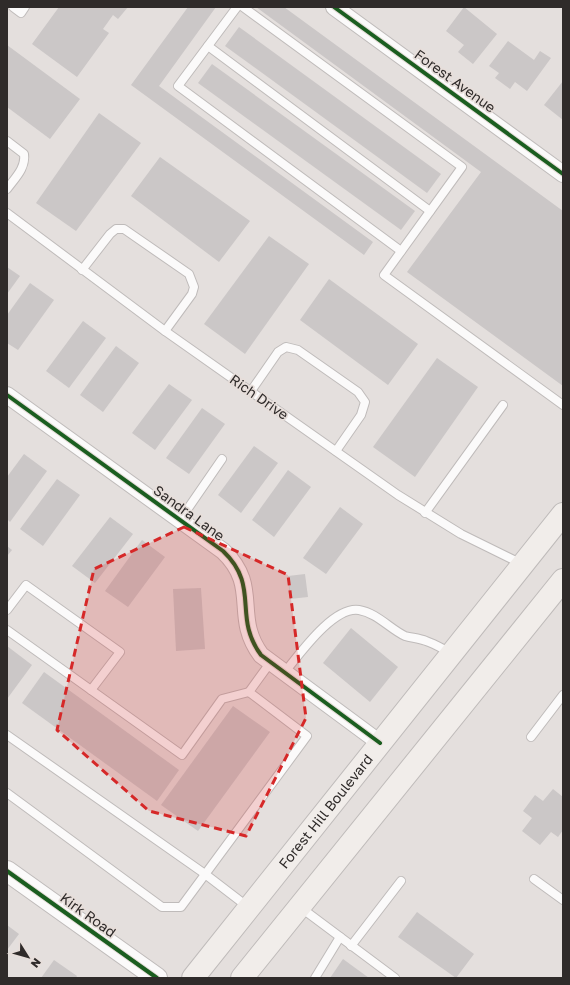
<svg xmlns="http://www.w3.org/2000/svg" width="570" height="985" viewBox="0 0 570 985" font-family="'Golos Text',sans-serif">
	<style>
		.building { fill: #cbc7c7 }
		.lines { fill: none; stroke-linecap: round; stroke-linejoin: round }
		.service-casing { stroke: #bfbbba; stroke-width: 10 }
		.minor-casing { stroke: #bfbbba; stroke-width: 18 }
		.tertiary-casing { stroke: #bfbbba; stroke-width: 22 }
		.secondary-casing { stroke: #bfbbba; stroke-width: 24 }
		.service { stroke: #fbfafa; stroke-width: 8 }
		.minor { stroke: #fbfafa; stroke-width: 16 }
		.tertiary { stroke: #fbfafa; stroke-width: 20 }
		.secondary { stroke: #f1edea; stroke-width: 22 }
		.cycleway-casing { stroke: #e7deda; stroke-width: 6 }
		.cycleway { stroke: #1b5e20; stroke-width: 4 }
		.marked { fill: #d62828; fill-opacity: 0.2; stroke: #d62828; stroke-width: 3; stroke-dasharray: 8 5; stroke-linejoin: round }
		.labels { text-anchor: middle; stroke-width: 3.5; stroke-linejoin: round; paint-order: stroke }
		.street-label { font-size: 14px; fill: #2f2b2a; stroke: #e7deda }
	</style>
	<rect width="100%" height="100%" fill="#e4dfdd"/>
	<g class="building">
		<path d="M 59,7 L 128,7 L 118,19 L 113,15 L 103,29 L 109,33 L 77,77 L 32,44 Z"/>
		<path d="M 188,7 L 216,7 L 159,86 L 373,242 L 364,255 L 131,85 Z"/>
		<path d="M 256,7 L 284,7 L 563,211 L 563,386 L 407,272 L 481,172 Z"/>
		<path d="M 464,7 L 497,34 L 473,64 L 458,52 L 464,45 L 446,31 Z"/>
		<path d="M 239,27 L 441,174 L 427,193 L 225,46 Z"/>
		<path d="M 508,41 L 534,60 L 540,51 L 551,58 L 527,91 L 515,82 L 510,89 L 495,78 L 499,73 L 489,66 Z"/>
		<path d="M 7,45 L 80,99 L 50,139 L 7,107 Z"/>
		<path d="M 212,64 L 415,211 L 401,230 L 198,83 Z"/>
		<path d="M 563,81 L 563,120 L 544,105 Z"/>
		<path d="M 99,113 L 141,143 L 76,231 L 36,203 Z"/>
		<path d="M 160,157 L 250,221 L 219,262 L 131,196 Z"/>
		<path d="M 269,236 L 309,264 L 245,354 L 204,324 Z"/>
		<path d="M 7,267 L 20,276 L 7,294 Z"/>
		<path d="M 329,279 L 418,344 L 388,385 L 300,320 Z"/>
		<path d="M 30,283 L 54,300 L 18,350 L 7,343 L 7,315 Z"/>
		<path d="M 83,321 L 106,338 L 69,388 L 46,371 Z"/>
		<path d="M 116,346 L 139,363 L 103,412 L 80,395 Z"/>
		<path d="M 437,358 L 478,387 L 415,477 L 373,447 Z"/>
		<path d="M 169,384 L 192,400 L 155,450 L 132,433 Z"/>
		<path d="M 202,408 L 225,424 L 189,474 L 166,458 Z"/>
		<path d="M 254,446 L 278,463 L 241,513 L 218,495 Z"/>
		<path d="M 24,454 L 47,471 L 10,522 L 7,519 L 7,477 Z"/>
		<path d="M 288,470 L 311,487 L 274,537 L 252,520 Z"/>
		<path d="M 57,479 L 80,495 L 43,546 L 20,529 Z"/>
		<path d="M 340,507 L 363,524 L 326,574 L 303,558 Z"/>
		<path d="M 110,517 L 133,534 L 95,583 L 72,566 Z"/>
		<path d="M 142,540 L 165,557 L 128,607 L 105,591 Z"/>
		<path d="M 7,546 L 12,550 L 7,556 Z"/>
		<path d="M 305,574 L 308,597 L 290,599 L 288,576 Z"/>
		<path d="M 201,588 L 205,649 L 176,651 L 173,589 Z"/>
		<path d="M 351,628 L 398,667 L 370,702 L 323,663 Z"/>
		<path d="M 7,646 L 32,665 L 7,699 Z"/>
		<path d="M 44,672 L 179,770 L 157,801 L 22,703 Z"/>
		<path d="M 233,706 L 270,732 L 198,831 L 161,805 Z"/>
		<path d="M 553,789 L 563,797 L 562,815 L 563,830 L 558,837 L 551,832 L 540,845 L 522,831 L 532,818 L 523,811 L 535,795 L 543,801 Z"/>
		<path d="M 417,912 L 474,954 L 456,978 L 398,937 Z"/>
		<path d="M 7,925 L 19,934 L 7,950 Z"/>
		<path d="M 343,959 L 369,978 L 330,978 Z"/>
		<path d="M 54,960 L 77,976 L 76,978 L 41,978 Z"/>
	</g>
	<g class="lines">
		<defs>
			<g id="service">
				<path d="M 13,7 L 21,13 L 25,7"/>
				<path d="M 237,7 L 178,86 L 401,251"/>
				<path d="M 243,7 L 462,167 L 384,275 L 563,405"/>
				<path d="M 208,46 L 430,211"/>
				<path d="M 7,141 L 24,154 C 26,168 15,178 7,189"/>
				<path d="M 7,213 L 165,331 L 398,495 L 461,534 L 522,564"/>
				<path d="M 82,270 L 110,234 L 116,229 L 124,229 L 189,274 L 194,287 L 192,294 L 165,331"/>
				<path d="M 251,391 L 278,352 L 286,347 L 298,350 L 358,392 L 365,402 L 361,415 L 336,451"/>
				<path d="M 425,513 L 503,405"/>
				<path d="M 180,520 L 222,459"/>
				<path d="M 7,610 L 26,585 L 120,652 L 91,690"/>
				<path d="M 7,630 L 182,755 L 222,699 L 249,692"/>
				<path d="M 284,673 C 299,655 333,606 359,610 C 377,613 390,629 405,636 C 412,638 419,638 426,641 C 435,644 443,649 451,653"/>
				<path d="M 7,735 L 205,874 L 248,907"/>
				<path d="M 531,737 L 563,695"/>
				<path d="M 7,793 L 162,907 L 181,907 L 307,736 L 249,692 L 270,663"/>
				<path d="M 534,879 L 563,900"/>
				<path d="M 300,907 L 395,978"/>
				<path d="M 351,946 L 401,881"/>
				<path d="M 315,978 L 340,937"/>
			</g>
			<g id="minor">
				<path d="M 334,7 L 563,174"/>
				<path d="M 7,395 L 223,551 C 261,587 232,616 261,655 L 380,743"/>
			</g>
			<path id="tertiary" d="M 7,871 L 157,978"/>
			<g id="secondary">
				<path id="s1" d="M 193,978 L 563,514"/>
				<path d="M 242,978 L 563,580"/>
			</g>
		</defs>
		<use href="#service" class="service-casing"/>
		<use href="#minor" class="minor-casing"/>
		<use href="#tertiary" class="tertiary-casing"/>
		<use href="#secondary" class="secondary-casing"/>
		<use href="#service" class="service"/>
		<use href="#minor" class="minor"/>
		<use href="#tertiary" class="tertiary"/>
		<use href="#secondary" class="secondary"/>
		<defs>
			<g id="cycleway">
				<path d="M 334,7 L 563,174"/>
				<path d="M 7,395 L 223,551 C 261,587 232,616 261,655 L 380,743"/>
				<path d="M 7,871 L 157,978"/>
			</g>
		</defs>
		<use href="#cycleway" class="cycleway-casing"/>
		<use href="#cycleway" class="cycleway"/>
	</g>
	<path class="marked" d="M 184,527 L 288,575 L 306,718 L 246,836 L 149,811 L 57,730 L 94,569 Z"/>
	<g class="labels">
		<g class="street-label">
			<text transform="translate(455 81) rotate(36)" y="5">Forest Avenue</text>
			<text transform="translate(259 397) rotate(35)" y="5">Rich Drive</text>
			<text transform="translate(189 513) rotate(36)" y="5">Sandra Lane</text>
			<text dy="5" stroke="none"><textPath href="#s1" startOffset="213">Forest Hill Boulevard</textPath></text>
			<text transform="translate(88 915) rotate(36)" y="5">Kirk Road</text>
		</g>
	</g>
	<rect width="570" height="985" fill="none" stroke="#2f2b2a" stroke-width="16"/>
	<g transform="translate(28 957) rotate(127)" stroke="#e7deda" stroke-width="3" paint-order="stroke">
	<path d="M0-3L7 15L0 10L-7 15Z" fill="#2f2b2a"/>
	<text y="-6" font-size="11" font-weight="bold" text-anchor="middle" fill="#2f2b2a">N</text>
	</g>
</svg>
